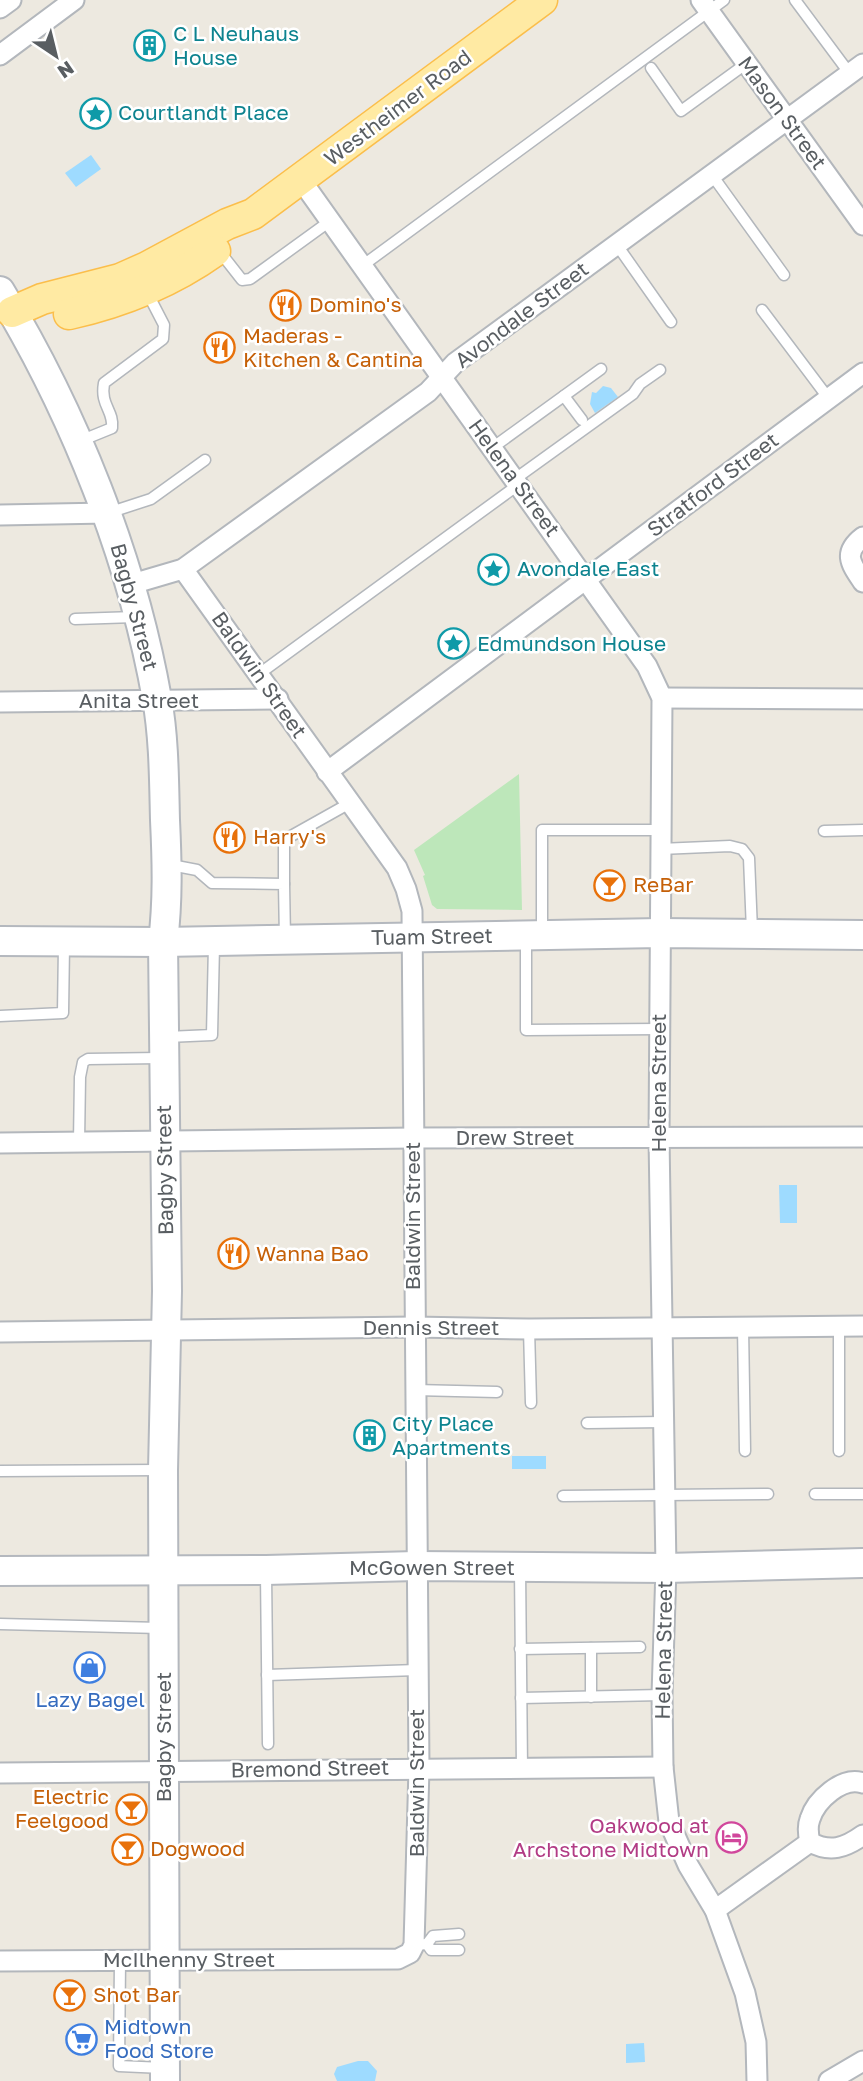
<svg xmlns="http://www.w3.org/2000/svg" width="863" height="2081" viewBox="0 0 863 2081" font-family="'Golos Text',sans-serif">
	<style>
		.green { fill: #bde7ba }
		.water { fill: #9edbff }
		.lines { fill: none; stroke-linecap: round; stroke-linejoin: round }
		.lane-casing { stroke: #b3b7bc; stroke-width: 13 }
		.street-casing { stroke: #b3b7bc; stroke-width: 23 }
		.secondary-casing { stroke: #b4b8be; stroke-width: 32 }
		.primary-casing { stroke: #fbbe4b; stroke-width: 33 }
		.lane { stroke: #fff; stroke-width: 10 }
		.street { stroke: #fff; stroke-width: 19 }
		.secondary { stroke: #fff; stroke-width: 28 }
		.primary { stroke: #ffeaa3; stroke-width: 30 }
		.labels { text-anchor: middle; stroke-width: 5; stroke-linejoin: round; paint-order: stroke }
		.culture-label { font-size: 21px; fill: #0d838f; stroke: #fff; text-anchor: start }
		.street-label { font-size: 21px; fill: #595e62; stroke: #fff }
		.food-label { font-size: 21px; fill: #c56008; stroke: #fff; text-anchor: start }
		.shop-label { font-size: 21px; fill: #366cbe; stroke: #fff }
		.hotel-label { font-size: 21px; fill: #b23c85; stroke: #fff; text-anchor: end }
	</style>
	<rect width="100%" height="100%" fill="#ede9e0"/>
	<path class="green" d="M 519,774 L 522,910 L 437,909 L 432,905 L 423,876 L 425,875 L 414,850 Z"/>
	<g class="water">
		<path d="M 91,155 L 101,169 L 76,187 L 65,173 Z"/>
		<path d="M 603,386 L 611,388 L 618,397 L 595,413 L 590,404 L 592,392 L 596,393 Z"/>
		<path d="M 779,1185 L 797,1185 L 797,1223 L 780,1223 Z"/>
		<rect x="512" y="1456" width="34" height="13"/>
		<path d="M 644,2043 L 645,2062 L 626,2063 L 626,2044 Z"/>
		<path d="M 358,2061 L 368,2061 L 377,2071 L 375,2081 L 337,2081 L 334,2074 L 337,2067 Z"/>
	</g>
	<g class="lines">
		<defs>
			<g id="lane">
				<path d="M 795,0 L 850,74"/>
				<path d="M 651,68 L 681,111 L 747,63"/>
				<path d="M 712,175 L 784,275"/>
				<path d="M 617,245 L 671,322"/>
				<path d="M 220,252 L 242,280 L 250,279 L 330,221"/>
				<path d="M 362,266 L 724,0"/>
				<path d="M 762,310 L 829,399"/>
				<path d="M 564,396 L 582,420"/>
				<path d="M 80,441 L 112,428 C 114,410 100,406 104,383 L 163,339 L 164,325 L 148,294"/>
				<path d="M 492,448 L 601,369"/>
				<path d="M 515,479 L 633,394 L 640,384 L 660,370"/>
				<path d="M 108,513 L 151,499 L 205,460"/>
				<path d="M 75,619 L 135,617"/>
				<path d="M 259,674 L 518,485"/>
				<path d="M 824,831 L 863,830"/>
				<path d="M 660,849 L 730,846 L 742,849 L 749,858 L 752,931"/>
				<path d="M 171,865 L 197,870 L 212,883 L 284,884 L 285,939"/>
				<path d="M 284,884 L 284,840 L 350,803"/>
				<path d="M 542,931 L 542,830 L 659,830"/>
				<path d="M 526,936 L 526,1030 L 659,1029"/>
				<path d="M 0,1016 L 63,1013 L 64,945"/>
				<path d="M 167,1037 L 212,1035 L 214,945"/>
				<path d="M 79,1142 L 80,1077 L 83,1062 L 88,1059 L 160,1058"/>
				<path d="M 839,1326 L 839,1451"/>
				<path d="M 743,1327 L 745,1451"/>
				<path d="M 529,1329 L 531,1403"/>
				<path d="M 415,1390 L 497,1392"/>
				<path d="M 587,1423 L 664,1422"/>
				<path d="M 0,1471 L 159,1470"/>
				<path d="M 815,1494 L 863,1494"/>
				<path d="M 563,1496 L 768,1494"/>
				<path d="M 520,1569 L 522,1769"/>
				<path d="M 266,1574 L 268,1744"/>
				<path d="M 0,1624 L 160,1628"/>
				<path d="M 591,1648 L 591,1697"/>
				<path d="M 520,1649 L 640,1647"/>
				<path d="M 267,1675 L 417,1670"/>
				<path d="M 521,1698 L 662,1695"/>
				<path d="M 427,1944 L 431,1950 L 459,1950"/>
				<path d="M 414,1945 L 427,1944 L 433,1936 L 459,1934"/>
				<path d="M 120,1960 L 119,2066 L 163,2068"/>
			</g>
			<g id="street">
				<path d="M 701,0 L 863,225"/>
				<path d="M 0,8 L 11,0"/>
				<path d="M 0,55 L 74,0"/>
				<path d="M 301,180 L 647,666 L 662,698 L 659,1138 L 666,1568 L 662,1695 L 663,1767 L 669,1822 L 688,1865 L 715,1910 L 745,1993 L 756,2042 L 757,2081"/>
				<path d="M 0,515 L 107,513"/>
				<path d="M 863,537 C 842,553 851,564 863,582"/>
				<path d="M 132,584 L 183,569 L 428,392 L 455,363 L 863,64"/>
				<path d="M 662,698 L 863,699"/>
				<path d="M 0,702 L 278,699"/>
				<path d="M 327,772 L 863,373"/>
				<path d="M 0,1143 L 413,1138 L 863,1137"/>
				<path d="M 0,1332 L 414,1327 L 529,1329 L 863,1326"/>
				<path d="M 0,1773 L 663,1767"/>
				<path d="M 863,1783 C 842,1776 816,1800 810,1819 C 807,1827 808,1834 810,1842 C 830,1853 845,1848 863,1835"/>
				<path d="M 715,1910 L 810,1842"/>
				<path d="M 0,1961 L 398,1959 L 410,1953 L 414,1945 L 419,1768 L 412,911 L 406,889 L 397,868 L 183,569"/>
				<path d="M 829,2081 L 863,2061"/>
			</g>
			<g id="secondary">
				<path d="M 0,291 C 74,413 132,558 157,699 C 164,738 164,780 165,820 C 167,862 168,900 163,942 L 167,1291 L 163,1470 L 165,2081"/>
				<path d="M 0,941 L 163,942 L 660,933 L 863,935"/>
				<path d="M 0,1571 L 266,1570 L 416,1566 L 666,1568 L 863,1563"/>
			</g>
			<g id="primary">
				<path d="M 12,312 L 42,299 L 120,279 L 147,267 L 227,224 L 253,214 L 542,0"/>
				<path d="M 69,314 C 123,302 170,283 215,251"/>
			</g>
		</defs>
		<use href="#lane" class="lane-casing"/>
		<use href="#street" class="street-casing"/>
		<use href="#secondary" class="secondary-casing"/>
		<use href="#primary" class="primary-casing"/>
		<use href="#lane" class="lane"/>
		<use href="#street" class="street"/>
		<use href="#secondary" class="secondary"/>
		<use href="#primary" class="primary"/>
	</g>
	<defs>
		<symbol id="building-ring" viewBox="-11 -11 22 22"><circle r="9.5" fill="#fff" stroke="#0f9aa8" stroke-width="1.5"/><path d="M-4-6H4V6H1V3H-1V6H-4ZM-2.5-4.3h1.7v1.8h-1.7ZM.8-4.3h1.7v1.8H.8ZM-2.5-1h1.7V.8h-1.7ZM.8-1h1.7V.8H.8Z" fill="#0f9aa8"/></symbol>
		<symbol id="sight-ring" viewBox="-11 -11 22 22"><circle r="9.5" fill="#fff" stroke="#0f9aa8" stroke-width="1.5"/><path d="M0-6L1.8-2.2L6-1.7L2.9 1.2L3.7 5.4L0 3.3L-3.7 5.4L-2.9 1.2L-6-1.7L-1.8-2.2Z" fill="#0f9aa8"/></symbol>
		<symbol id="restaurant-ring" viewBox="-11 -11 22 22"><circle r="9.5" fill="#fff" stroke="#e8710a" stroke-width="1.5"/><path d="M-5-6h1v4h1v-4h1v4h1v-4h1v5L-1.5 .5V6h-2V.5L-5-1ZM5-6V6H3V1.5H1.5Q1.5-4 5-6Z" fill="#e8710a"/></symbol>
		<symbol id="bar-ring" viewBox="-11 -11 22 22"><circle r="9.5" fill="#fff" stroke="#e8710a" stroke-width="1.5"/><path d="M-6-5H6L.8 .8V4.5H3.5V6h-7V4.5H-.8V.8Z" fill="#e8710a"/></symbol>
		<symbol id="shop-ring" viewBox="-11 -11 22 22"><circle r="9.5" fill="#fff" stroke="#3f7fe0" stroke-width="1.5"/><path d="M-5-2.5h2.3a2.7 3.5 0 0 1 5.4 0H5L5.5 6h-11ZM-1.5-2.5h3a1.5 2.3 0 0 0-3 0Z" fill="#3f7fe0"/></symbol>
		<symbol id="hotel-ring" viewBox="-11 -11 22 22"><circle r="9.5" fill="#fff" stroke="#d1479c" stroke-width="1.5"/><path d="M-6-4.5h1.5V1H6V5H4.5V3h-9V5H-6ZM-4 0a1.8 1.8 0 1 1 3.6 0ZM.5 0V-2.5h3Q6-2.5 6 0Z" fill="#d1479c"/></symbol>
		<symbol id="supermarket-ring" viewBox="-11 -11 22 22"><circle r="9.5" fill="#fff" stroke="#3f7fe0" stroke-width="1.5"/><path d="M-6-5.5h2.5l.6 2H6L4.5 2H-2.5L-4.4-4H-6ZM-1.5 3.2a1.3 1.3 0 1 0 .1 0ZM3 3.2a1.3 1.3 0 1 0 .1 0Z" fill="#3f7fe0"/></symbol>
	</defs>
	<g fill-rule="evenodd">
		<use href="#building-ring" x="132" y="28" width="35" height="35"/>
		<use href="#sight-ring" x="78" y="96" width="35" height="35"/>
		<use href="#restaurant-ring" x="268" y="288" width="35" height="35"/>
		<use href="#restaurant-ring" x="202" y="330" width="35" height="35"/>
		<use href="#sight-ring" x="476" y="552" width="35" height="35"/>
		<use href="#sight-ring" x="436" y="626" width="35" height="35"/>
		<use href="#restaurant-ring" x="212" y="820" width="35" height="35"/>
		<use href="#bar-ring" x="592" y="868" width="35" height="35"/>
		<use href="#restaurant-ring" x="216" y="1236" width="35" height="35"/>
		<use href="#building-ring" x="352" y="1418" width="35" height="35"/>
		<use href="#shop-ring" x="72" y="1650" width="35" height="35"/>
		<use href="#bar-ring" x="114" y="1792" width="35" height="35"/>
		<use href="#hotel-ring" x="714" y="1820" width="35" height="35"/>
		<use href="#bar-ring" x="110" y="1832" width="35" height="35"/>
		<use href="#bar-ring" x="52" y="1978" width="35" height="35"/>
		<use href="#supermarket-ring" x="64" y="2022" width="35" height="35"/>
	</g>
	<g class="labels">
		<g class="culture-label">
			<text x="173" y="41">C L Neuhaus<tspan x="173" dy="24">House</tspan></text>
			<text x="118" y="120">Courtlandt Place</text>
			<text x="517" y="576">Avondale East</text>
			<text x="477" y="651">Edmundson House</text>
			<text x="392" y="1431">City Place<tspan x="392" dy="24">Apartments</tspan></text>
		</g>
		<g class="street-label">
			<text transform="translate(398 108) rotate(-37)" y="7">Westheimer Road</text>
			<text transform="translate(782 113) rotate(54)" y="7">Mason Street</text>
			<text transform="translate(522 315) rotate(-37)" y="7">Avondale Street</text>
			<text transform="translate(514 478) rotate(54)" y="7">Helena Street</text>
			<text transform="translate(713 485) rotate(-37)" y="7">Stratford Street</text>
			<text transform="translate(134 607) rotate(75)" y="7">Bagby Street</text>
			<text transform="translate(259 675) rotate(55)" y="7">Baldwin Street</text>
			<text x="139" y="708">Anita Street</text>
			<text transform="translate(432 937) rotate(-1)" y="7">Tuam Street</text>
			<text transform="translate(659 1083) rotate(-90)" y="7">Helena Street</text>
			<text x="515" y="1145">Drew Street</text>
			<text transform="translate(165 1170) rotate(-91)" y="7">Bagby Street</text>
			<text transform="translate(413 1216) rotate(-90)" y="7">Baldwin Street</text>
			<text x="431" y="1335">Dennis Street</text>
			<text x="432" y="1575">McGowen Street</text>
			<text transform="translate(664 1650) rotate(-89)" y="7">Helena Street</text>
			<text transform="translate(164 1737) rotate(-90)" y="7">Bagby Street</text>
			<text transform="translate(310 1769) rotate(-1)" y="7">Bremond Street</text>
			<text transform="translate(417 1783) rotate(-90)" y="7">Baldwin Street</text>
			<text x="189" y="1967">McIlhenny Street</text>
		</g>
		<g class="food-label">
			<text x="309" y="312">Domino's</text>
			<text x="243" y="343">Maderas -<tspan x="243" dy="24">Kitchen &amp; Cantina</tspan></text>
			<text x="253" y="844">Harry's</text>
			<text x="633" y="892">ReBar</text>
			<text x="256" y="1261">Wanna Bao</text>
			<text x="109" y="1804" text-anchor="end">Electric<tspan x="109" dy="24">Feelgood</tspan></text>
			<text x="150" y="1856">Dogwood</text>
			<text x="93" y="2002">Shot Bar</text>
		</g>
		<g class="shop-label">
			<text x="90" y="1707">Lazy Bagel</text>
			<text x="104" y="2034" text-anchor="start">Midtown<tspan x="104" dy="24">Food Store</tspan></text>
		</g>
		<g class="hotel-label">
			<text x="709" y="1833">Oakwood at<tspan x="709" dy="24">Archstone Midtown</tspan></text>
		</g>
	</g>
	<g transform="translate(56 56) rotate(145)" stroke="#ffffff" stroke-width="5" paint-order="stroke">
	<path d="M0-5L12 26L0 18L-12 26Z" fill="#595e62"/>
	<text y="-10" font-size="19" font-weight="bold" text-anchor="middle" fill="#595e62">N</text>
	</g>
</svg>
